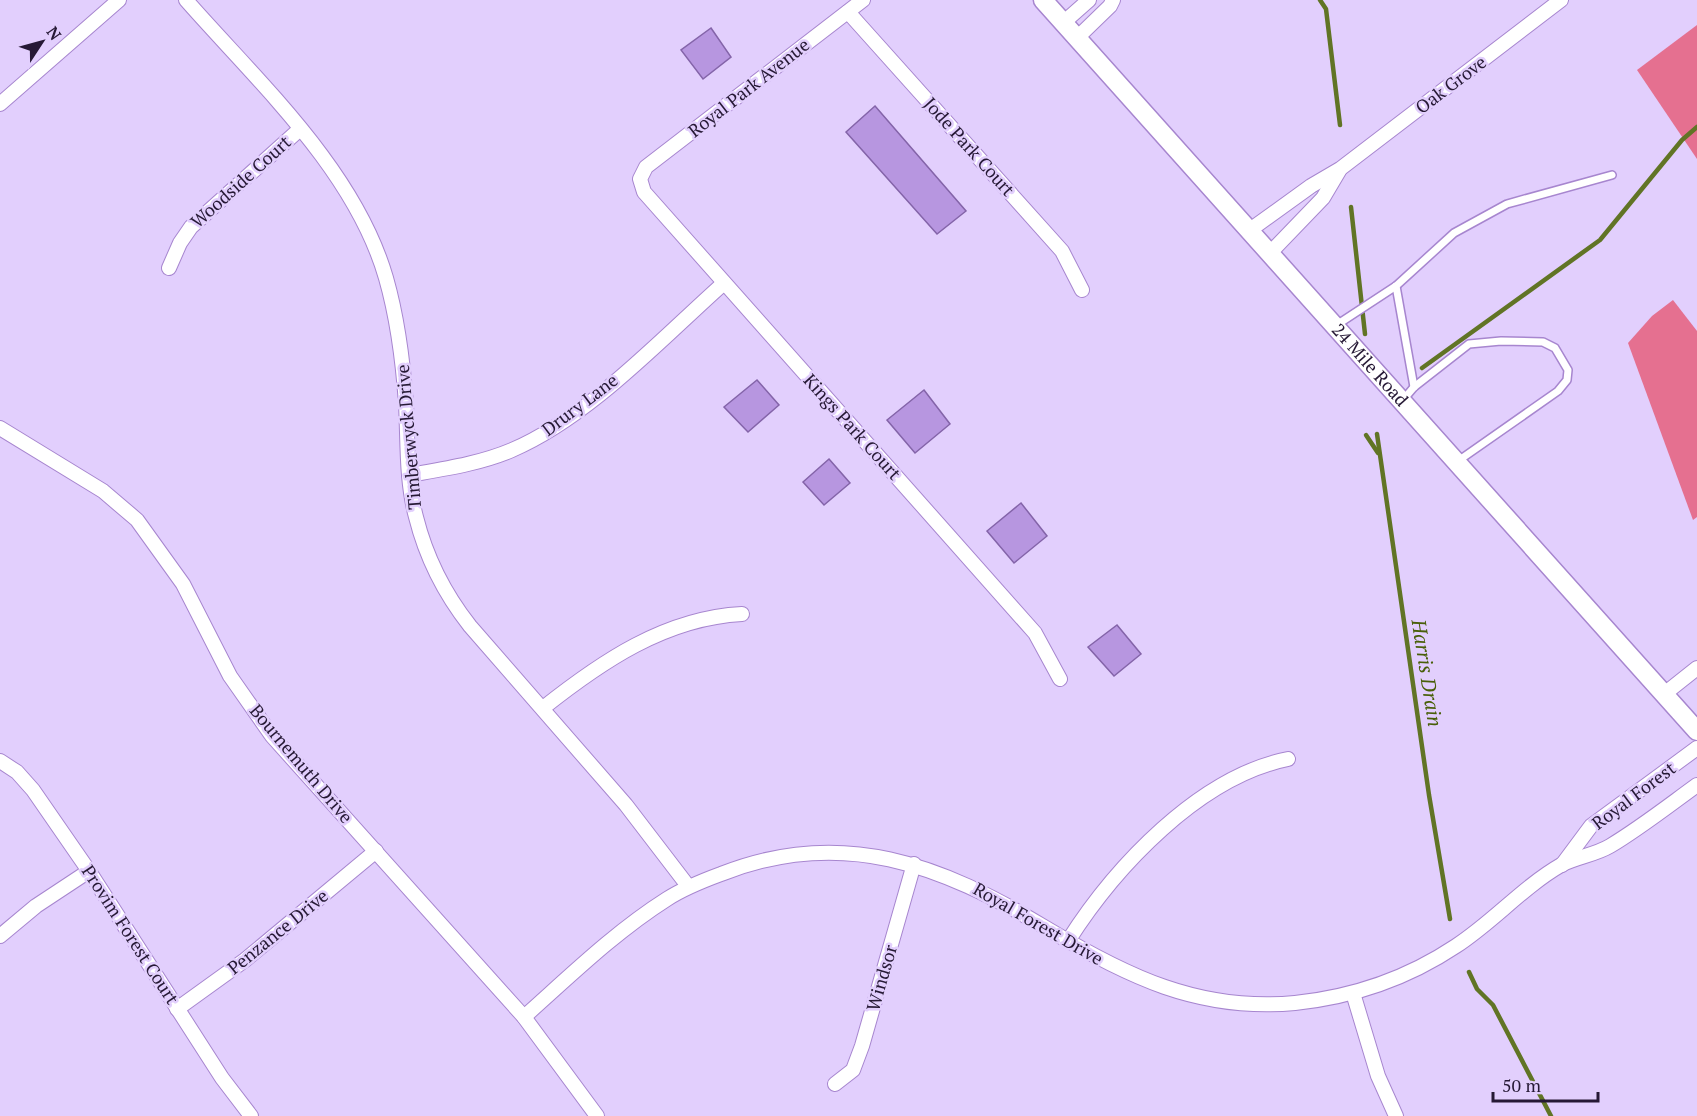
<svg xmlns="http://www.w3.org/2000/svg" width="1697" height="1116" viewBox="0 0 1697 1116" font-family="'PT Serif',serif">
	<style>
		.forest { fill: #e57090 }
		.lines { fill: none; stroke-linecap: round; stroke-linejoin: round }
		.stream { stroke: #617425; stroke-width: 4.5 }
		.building { fill: #b796e0; stroke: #8464a9; stroke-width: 1.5 }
		.service-casing { stroke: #a786cf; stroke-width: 10 }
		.minor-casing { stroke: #a786cf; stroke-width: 16 }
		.tertiary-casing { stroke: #a786cf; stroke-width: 21 }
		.service { stroke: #fff; stroke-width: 7 }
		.minor { stroke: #fff; stroke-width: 14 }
		.tertiary { stroke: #fff; stroke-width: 18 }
		.labels { text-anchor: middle; stroke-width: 5; stroke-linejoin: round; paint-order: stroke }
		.street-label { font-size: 18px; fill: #261935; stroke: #e2cffd }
		.water-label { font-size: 20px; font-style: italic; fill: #495f09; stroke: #e2cffd }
	</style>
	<rect width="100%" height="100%" fill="#e2cffd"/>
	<g class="forest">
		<path d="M 1697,25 L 1697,159 L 1637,70 Z"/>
		<path d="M 1673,300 L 1697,331 L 1697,517 L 1693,520 L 1628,343 L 1652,316 Z"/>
	</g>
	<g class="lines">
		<g class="stream">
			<path d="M 1320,0 L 1326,9 L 1340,125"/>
			<path d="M 1351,207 L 1365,334"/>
			<path d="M 1422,368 L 1600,240 L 1682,140 L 1697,127"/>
			<path d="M 1377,434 L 1429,795 L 1450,919"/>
			<path d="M 1366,435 L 1378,453"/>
			<path d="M 1469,972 L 1477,989 L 1493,1005 L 1551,1116"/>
		</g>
	</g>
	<g class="building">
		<path d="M 711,28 L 731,57 L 703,79 L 681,50 Z"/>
		<path d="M 875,106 L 966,211 L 937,234 L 846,132 Z"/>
		<path d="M 757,380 L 779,405 L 748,432 L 724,407 Z"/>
		<path d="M 924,390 L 950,424 L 915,453 L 887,420 Z"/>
		<path d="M 829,459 L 850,483 L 824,505 L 803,482 Z"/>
		<path d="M 1021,503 L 1047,536 L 1014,563 L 987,531 Z"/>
		<path d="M 1117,625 L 1141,654 L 1114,676 L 1088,647 Z"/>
	</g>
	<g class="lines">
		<defs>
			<g id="service">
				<path d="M 1396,286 L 1414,387"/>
				<path d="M 1335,326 L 1396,286 L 1454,233 L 1507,204 L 1612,175"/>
				<path d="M 1403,400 L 1414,387 L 1469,344 L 1501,341 L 1543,342 L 1555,348 L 1568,370 L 1567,380 L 1558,391 L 1458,461"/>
			</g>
			<g id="minor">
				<path d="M 186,0 C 258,82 355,170 386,278 C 398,320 403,361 406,404 C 408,442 406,480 416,517 C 426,557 444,593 470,626 L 626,805 L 688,886"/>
				<path d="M 863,0 L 646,167 L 640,179 L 644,192 L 1035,633 L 1060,679"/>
				<path d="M 848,12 L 1062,251 L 1082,290"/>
				<path d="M 1063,23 L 1089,0"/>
				<path d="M 1077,38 L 1110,6 L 1113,0"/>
				<path d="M 0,104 L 119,0"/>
				<path d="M 1250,230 L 1311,186 L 1340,169 L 1561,0"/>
				<path d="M 1270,253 L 1323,198 L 1339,171"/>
				<path d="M 169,268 L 180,243 L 191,227 L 300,129"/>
				<path d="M 0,428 L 103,491 L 137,520 L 183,584 L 230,676 L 272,736 L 524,1017 L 597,1116"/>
				<path d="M 409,475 C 443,469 479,464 512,450 C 589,417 661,339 724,283"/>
				<path d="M 1663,695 L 1697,668"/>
				<path d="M 543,708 C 601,662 665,618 742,614"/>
				<path d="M 0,761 L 17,772 L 33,790 L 89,871 L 222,1078 L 251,1116"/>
				<path d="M 1562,865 L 1591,826 L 1697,748"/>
				<path d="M 0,936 L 36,906 L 89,871"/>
				<path d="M 1068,941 C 1115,867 1199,777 1288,759"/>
				<path d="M 1353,993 L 1378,1076 L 1396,1116"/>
				<path d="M 177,1009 L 245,960 L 376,851"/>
				<path d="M 524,1017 C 570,976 615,932 667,899 C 684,888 702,881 721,874 C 842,826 941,865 1046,928 C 1126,976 1199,1012 1295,1003 C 1352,997 1408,978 1456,946 C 1493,922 1523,887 1561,865 C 1576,857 1595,855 1610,846 C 1640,828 1668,806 1697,785"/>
				<path d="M 835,1084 L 853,1070 L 862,1046 L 914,864"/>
			</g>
			<g id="tertiary">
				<path id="s1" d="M 1043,0 L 1697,731"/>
			</g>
		</defs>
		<use href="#service" class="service-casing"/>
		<use href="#minor" class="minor-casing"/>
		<use href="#tertiary" class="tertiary-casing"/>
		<use href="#service" class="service"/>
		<use href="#minor" class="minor"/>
		<use href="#tertiary" class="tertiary"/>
	</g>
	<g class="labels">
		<g class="street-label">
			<text transform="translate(1451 85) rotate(-37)" y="6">Oak Grove</text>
			<text transform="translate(749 88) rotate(-38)" y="6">Royal Park Avenue</text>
			<text transform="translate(969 147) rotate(48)" y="6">Jode Park Court</text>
			<text transform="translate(241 182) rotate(-42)" y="6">Woodside Court</text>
			<text dy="6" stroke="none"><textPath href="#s1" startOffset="490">24 Mile Road</textPath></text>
			<text transform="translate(580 405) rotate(-37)" y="6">Drury Lane</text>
			<text transform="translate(852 427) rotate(48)" y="6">Kings Park Court</text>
			<text transform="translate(409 437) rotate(-95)" y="6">Timberwyck Drive</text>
			<text transform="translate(301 764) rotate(50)" y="6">Bournemuth Drive</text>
			<text transform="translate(1634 796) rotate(-37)" y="6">Royal Forest</text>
			<text transform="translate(1038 924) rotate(30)" y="6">Royal Forest Drive</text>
			<text transform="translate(278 932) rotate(-39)" y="6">Penzance Drive</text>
			<text transform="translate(130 935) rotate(57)" y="6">Provim Forest Court</text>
			<text transform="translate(882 978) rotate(-74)" y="6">Windsor</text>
		</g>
		<g class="water-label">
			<text transform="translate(1427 673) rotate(81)" y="7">Harris Drain</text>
		</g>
	</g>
	<g transform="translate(42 42) rotate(54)" stroke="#e2cffd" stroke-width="4.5" paint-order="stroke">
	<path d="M0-4.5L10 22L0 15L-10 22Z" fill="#261935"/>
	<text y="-9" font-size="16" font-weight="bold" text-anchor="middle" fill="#261935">N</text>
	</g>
	<path d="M1493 1092v9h105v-9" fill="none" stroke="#261935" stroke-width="3"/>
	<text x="1502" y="1092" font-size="18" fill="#261935" stroke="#e2cffd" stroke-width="4.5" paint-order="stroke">50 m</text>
</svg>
